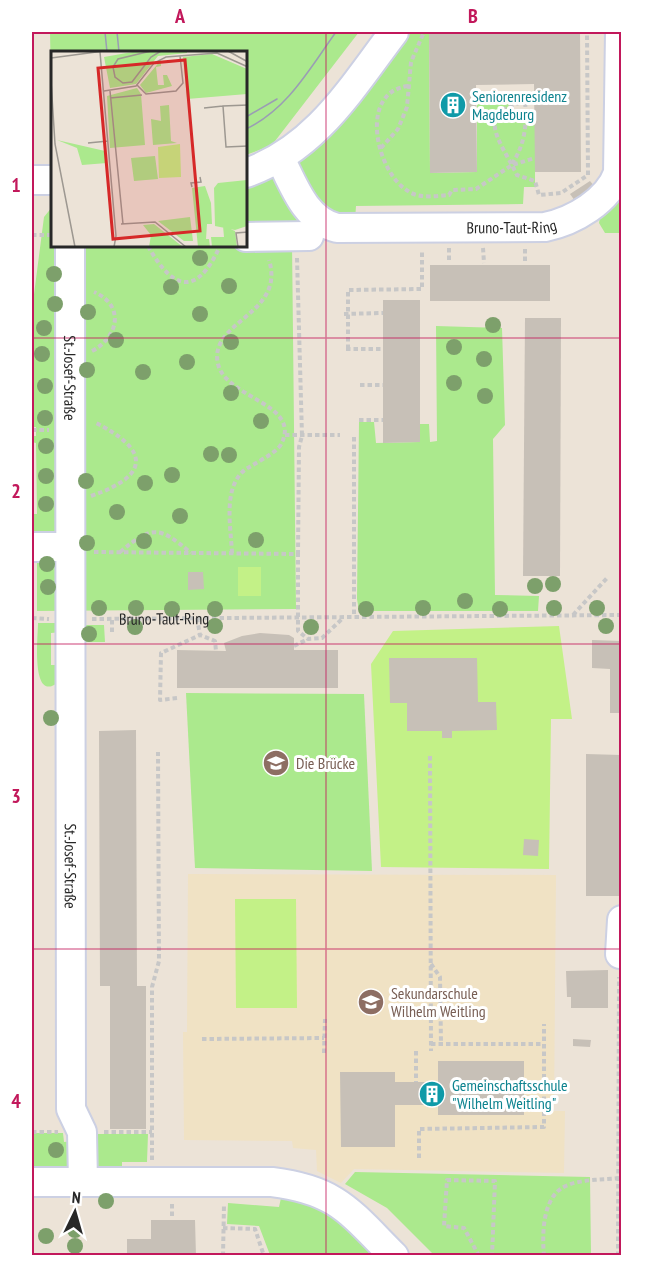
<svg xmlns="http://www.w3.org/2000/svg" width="653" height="1287" viewBox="0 0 653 1287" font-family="'PT Sans Narrow',sans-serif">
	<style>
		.education { fill: #f0e2c4 }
		.green { fill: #abe98d }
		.pitch { fill: #c3f187 }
		.building { fill: #c7c0b7 }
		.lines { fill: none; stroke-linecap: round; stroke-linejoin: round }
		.minor-casing { stroke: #ccd0e3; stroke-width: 32 }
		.path { stroke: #c7c7c7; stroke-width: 4; stroke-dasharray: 4.5 3; stroke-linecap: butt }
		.minor { stroke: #fff; stroke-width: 28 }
		.tram { stroke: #9a9db4; stroke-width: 1.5 }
		.tree { fill: #7da06b }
		.grid { fill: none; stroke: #c2185b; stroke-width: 1.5; stroke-opacity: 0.55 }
		.labels { text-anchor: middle; stroke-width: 6; stroke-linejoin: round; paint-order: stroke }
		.culture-label { font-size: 16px; fill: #0d838f; stroke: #fff; text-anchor: start }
		.street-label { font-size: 16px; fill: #272727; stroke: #fff }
		.education-label { font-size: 16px; fill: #785e54; stroke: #fff; text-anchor: start }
		.inset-road { fill: none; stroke: #9d9891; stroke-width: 1.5 }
		.view { fill: #d62828; fill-opacity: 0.15; stroke: #d62828; stroke-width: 3 }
		.inset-edge { fill: none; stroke: #272727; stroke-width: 3 }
		.neatline { fill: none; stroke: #c2185b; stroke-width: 2 }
		.grid-label { font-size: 20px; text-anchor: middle; font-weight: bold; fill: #c2185b }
	</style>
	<rect width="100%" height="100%" fill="#ece3d7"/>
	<path class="education" d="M 188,874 L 556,875 L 554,1111 L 565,1111 L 564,1173 L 354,1169 L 341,1183 L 317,1171 L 316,1150 L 293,1148 L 292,1141 L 184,1140 L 183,1032 L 187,1032 Z"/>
	<g class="green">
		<path d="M 50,32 L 359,32 L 272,145 L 246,155 L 246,52 L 52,52 L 52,132 Z"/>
		<path d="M 409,32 L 429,32 L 430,173 L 477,172 L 477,99 L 510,98 L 512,111 L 535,112 L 535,187 L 524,187 L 523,204 L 356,206 L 355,221 L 324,212 L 296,172 L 299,158 Z"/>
		<path d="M 274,174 L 301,224 L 292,242 L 296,609 L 37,611 L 37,535 L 33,533 L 32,514 L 37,514 L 36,443 L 32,442 L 32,436 L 36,436 L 36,427 L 32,427 L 32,310 L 44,217 L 52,207 L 52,246 L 246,246 L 246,181 Z"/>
		<path d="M 621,199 L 621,233 L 605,233 L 599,223 L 601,212 Z"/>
		<path d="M 436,326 L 502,328 L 505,425 L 493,439 L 495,595 L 539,596 L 538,611 L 359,611 L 357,599 L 359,422 L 374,422 L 376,443 L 420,442 L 420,424 L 429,424 L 430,442 L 437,441 Z"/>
		<path d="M 38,623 L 62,623 L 62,632 L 51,633 L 51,665 L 62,665 L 62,679 C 30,710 38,637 38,623 Z"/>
		<path d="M 75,625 L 104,625 L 105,642 L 86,642 L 86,693 L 74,693 Z"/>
		<path d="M 186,693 L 364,694 L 372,871 L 195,868 Z"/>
		<path d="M 34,1133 L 63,1133 L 64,1142 L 75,1141 L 75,1164 L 65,1173 L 42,1174 L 34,1166 Z"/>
		<path d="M 89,1134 L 148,1134 L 147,1162 L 122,1162 L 122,1174 L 88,1166 Z"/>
		<path d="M 355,1172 L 590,1177 L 591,1255 L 434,1255 L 387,1208 L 345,1184 Z"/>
		<path d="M 281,1198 L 310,1202 L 343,1225 L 374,1255 L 270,1255 L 259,1226 L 227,1224 L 228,1203 L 279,1207 Z"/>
	</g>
	<g class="pitch">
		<rect x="238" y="567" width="23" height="29"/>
		<path d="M 559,626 L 572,719 L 551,719 L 549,869 L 381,867 L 371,664 L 393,631 Z"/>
		<path d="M 235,899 L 296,899 L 297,1008 L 236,1008 Z"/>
	</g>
	<g class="building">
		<path d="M 429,32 L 580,32 L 581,172 L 535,172 L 534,84 L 476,85 L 477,172 L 430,173 Z"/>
		<path d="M 590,181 L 595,187 L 575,201 L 570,194 Z"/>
		<rect x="430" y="265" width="120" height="36"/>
		<path d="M 383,300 L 420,300 L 420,442 L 383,443 Z"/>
		<path d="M 525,318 L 561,318 L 560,576 L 523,576 Z"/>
		<path d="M 188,572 L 203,572 L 204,589 L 188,590 Z"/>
		<path d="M 260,633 L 289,635 L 294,638 L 294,650 L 338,650 L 338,688 L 177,688 L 177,650 L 226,651 L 224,643 L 242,636 Z"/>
		<path d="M 592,640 L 621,641 L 621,713 L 610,713 L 610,669 L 592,668 Z"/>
		<path d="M 389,658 L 477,658 L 478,702 L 496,702 L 497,730 L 452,731 L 452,738 L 442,738 L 442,731 L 407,731 L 407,703 L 390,703 Z"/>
		<path d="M 136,730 L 137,986 L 146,986 L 146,1129 L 110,1129 L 110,986 L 100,986 L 99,731 Z"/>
		<path d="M 586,754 L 621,755 L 621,896 L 586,896 Z"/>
		<path d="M 524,839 L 539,840 L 538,856 L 523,855 Z"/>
		<path d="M 608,970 L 608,1008 L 571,1008 L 571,997 L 567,997 L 566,971 Z"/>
		<path d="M 573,1039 L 591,1040 L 590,1047 L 573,1046 Z"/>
		<path d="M 438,1061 L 524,1061 L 524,1115 L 438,1115 L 438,1105 L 395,1105 L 395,1147 L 341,1147 L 340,1072 L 395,1072 L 395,1082 L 438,1082 Z"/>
		<path d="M 151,1220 L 195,1220 L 196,1256 L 127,1256 L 127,1239 L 151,1239 Z"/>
	</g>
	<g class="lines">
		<defs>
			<g id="minor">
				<path id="s2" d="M 280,158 C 294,186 305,220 337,228 L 545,227 C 574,221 608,201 618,173 L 620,32"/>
				<path d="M 246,173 C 316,149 352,87 394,32"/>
				<path d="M 32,180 L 52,180"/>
				<path d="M 246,237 L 309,236"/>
				<path id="s3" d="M 70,246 L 71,1109 L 82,1132 L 83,1182"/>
				<path d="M 32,547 L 69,547"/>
				<path d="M 620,954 L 622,920"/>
				<path d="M 32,1182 L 272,1182 C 337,1190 350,1212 394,1256"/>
			</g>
		</defs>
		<use href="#minor" class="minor-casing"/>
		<g class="path">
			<path d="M 408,86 C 358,92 376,172 408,191 C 419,199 436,196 449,195 L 452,190 L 476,189 L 512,165 L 535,158"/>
			<path d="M 535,99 C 471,111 498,136 517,175 L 535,181 L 539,195 L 561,193 L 588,175 L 587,32"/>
			<path d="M 381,148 L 398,129 L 407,107 L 411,62 L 424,32"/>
			<path d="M 512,164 C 525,144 527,125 525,101"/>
			<path d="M 32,235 L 52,235"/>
			<path d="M 148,246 C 173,291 197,297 220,246"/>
			<path d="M 449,248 L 449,263"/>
			<path d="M 483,248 L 484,263"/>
			<path d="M 525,249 L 525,264"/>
			<path d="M 297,258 L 302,436 L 299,447 L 298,554"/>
			<path d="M 344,314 L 383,313"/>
			<path d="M 346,349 L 383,349"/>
			<path d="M 348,349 L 348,290 L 422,289 L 422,250"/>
			<path d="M 92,351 C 119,337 125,305 94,292"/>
			<path d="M 360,385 L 383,385"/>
			<path d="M 359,420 L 383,420"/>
			<path d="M 32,430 L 49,430"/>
			<path d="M 285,435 L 340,435"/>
			<path d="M 354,437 L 354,616"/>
			<path d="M 91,496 C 152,475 149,449 94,422"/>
			<path d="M 94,552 L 298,554 L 298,631 L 308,639 L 322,638 L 343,618"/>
			<path d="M 120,552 C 153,525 159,526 191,553"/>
			<path d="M 232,553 C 231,528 222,486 246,469 C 257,462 271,456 280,446 C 305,404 226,399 218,364 C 208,321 286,315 269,260"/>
			<path d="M 573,615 L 607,578"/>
			<path d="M 32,618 L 49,619"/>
			<path d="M 197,618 L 200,635 L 215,641 L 216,651"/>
			<path id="s1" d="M 92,619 L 622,615"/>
			<path d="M 112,620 L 112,632"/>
			<path d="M 294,646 L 308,639"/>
			<path d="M 177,698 L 160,700 L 161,653 L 200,635"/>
			<path d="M 430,756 L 431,1051"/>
			<path d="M 431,964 L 440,977 L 441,1044"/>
			<path d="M 202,1039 L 324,1038"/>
			<path d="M 431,1044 L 543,1044"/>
			<path d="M 416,1051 L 416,1082"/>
			<path d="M 324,1053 L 325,1019"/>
			<path d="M 32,1132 L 58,1132"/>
			<path d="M 104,1132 L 152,1132"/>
			<path d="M 419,1158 L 419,1129 L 544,1127 L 544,1024"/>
			<path d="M 152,1160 L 152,987 L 159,961 L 158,752"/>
			<path d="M 172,1216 L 172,1203"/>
			<path d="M 223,1228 L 255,1229 L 264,1256"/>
			<path d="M 223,1256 L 224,1205"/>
			<path d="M 479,1256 L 464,1228 L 444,1226 L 447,1180 L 495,1181 L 492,1256"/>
			<path d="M 544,1256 C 542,1234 542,1194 568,1185 C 583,1179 603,1180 619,1178"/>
			<path d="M 618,1256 L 619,977"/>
		</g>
		<use href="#minor" class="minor"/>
		<g class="tram">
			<path d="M 105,32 L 107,52"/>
			<path d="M 117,32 L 119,52"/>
			<path d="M 246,117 L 277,99"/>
			<path d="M 246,129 C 288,109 310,68 336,32"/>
		</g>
	</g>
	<g class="tree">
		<circle cx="200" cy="258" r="8"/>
		<circle cx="54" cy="274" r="8"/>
		<circle cx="229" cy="286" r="8"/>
		<circle cx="171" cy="287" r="8"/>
		<circle cx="55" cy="304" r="8"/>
		<circle cx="88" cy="312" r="8"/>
		<circle cx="200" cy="314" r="8"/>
		<circle cx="493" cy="325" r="8"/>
		<circle cx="44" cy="328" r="8"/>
		<circle cx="116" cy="340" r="8"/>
		<circle cx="231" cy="342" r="8"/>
		<circle cx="454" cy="347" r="8"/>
		<circle cx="42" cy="354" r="8"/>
		<circle cx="484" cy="359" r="8"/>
		<circle cx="187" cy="362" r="8"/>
		<circle cx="87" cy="370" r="8"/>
		<circle cx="143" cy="372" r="8"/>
		<circle cx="454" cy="383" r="8"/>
		<circle cx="45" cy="386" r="8"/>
		<circle cx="231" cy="393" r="8"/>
		<circle cx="485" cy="396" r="8"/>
		<circle cx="45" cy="418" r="8"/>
		<circle cx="261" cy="421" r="8"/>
		<circle cx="46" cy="446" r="8"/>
		<circle cx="211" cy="454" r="8"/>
		<circle cx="229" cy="455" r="8"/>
		<circle cx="172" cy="475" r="8"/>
		<circle cx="46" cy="476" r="8"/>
		<circle cx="86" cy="481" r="8"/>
		<circle cx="145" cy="483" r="8"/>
		<circle cx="46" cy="504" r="8"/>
		<circle cx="117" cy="512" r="8"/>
		<circle cx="180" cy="516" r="8"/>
		<circle cx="256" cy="540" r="8"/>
		<circle cx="144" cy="541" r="8"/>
		<circle cx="87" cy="543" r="8"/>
		<circle cx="47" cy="564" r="8"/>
		<circle cx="553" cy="584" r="8"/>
		<circle cx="535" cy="586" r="8"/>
		<circle cx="48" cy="587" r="8"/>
		<circle cx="465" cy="601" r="8"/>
		<circle cx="99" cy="608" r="8"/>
		<circle cx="136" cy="608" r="8"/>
		<circle cx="423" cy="608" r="8"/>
		<circle cx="554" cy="608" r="8"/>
		<circle cx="597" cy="608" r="8"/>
		<circle cx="172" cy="609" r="8"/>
		<circle cx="215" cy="609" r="8"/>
		<circle cx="366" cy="609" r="8"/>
		<circle cx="500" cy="609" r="8"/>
		<circle cx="215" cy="626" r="8"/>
		<circle cx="606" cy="626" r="8"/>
		<circle cx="135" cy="627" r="8"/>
		<circle cx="311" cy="627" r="8"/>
		<circle cx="89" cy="634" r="8"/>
		<circle cx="51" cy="718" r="8"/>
		<circle cx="56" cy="1150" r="8"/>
		<circle cx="106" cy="1201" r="8"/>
		<circle cx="75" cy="1230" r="8"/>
		<circle cx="46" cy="1236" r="8"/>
		<circle cx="75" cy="1246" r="8"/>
	</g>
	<path class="grid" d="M 326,32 L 326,1256M 32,338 L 622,338M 32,644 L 622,644M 32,949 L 622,949"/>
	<defs>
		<symbol id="building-disc" viewBox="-11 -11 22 22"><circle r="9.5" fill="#0f9aa8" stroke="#fff"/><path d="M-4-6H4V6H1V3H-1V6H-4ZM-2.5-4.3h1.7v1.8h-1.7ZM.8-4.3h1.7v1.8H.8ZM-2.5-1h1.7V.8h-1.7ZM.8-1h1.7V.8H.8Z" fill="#fff"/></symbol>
		<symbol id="school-disc" viewBox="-11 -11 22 22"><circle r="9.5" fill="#8d6e63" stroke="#fff"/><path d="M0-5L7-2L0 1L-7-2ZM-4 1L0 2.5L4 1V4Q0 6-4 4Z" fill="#fff"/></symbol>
	</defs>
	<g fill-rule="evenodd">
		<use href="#building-disc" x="438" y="90" width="30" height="30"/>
		<use href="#school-disc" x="261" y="748" width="30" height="30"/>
		<use href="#school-disc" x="356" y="987" width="30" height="30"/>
		<use href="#building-disc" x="417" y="1079" width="30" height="30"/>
	</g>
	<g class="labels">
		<g class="culture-label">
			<text x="472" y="102">Seniorenresidenz<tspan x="472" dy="18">Magdeburg</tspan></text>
			<text x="452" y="1091">Gemeinschaftsschule<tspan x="452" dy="18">"Wilhelm Weitling"</tspan></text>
		</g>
		<g class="street-label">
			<text dy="6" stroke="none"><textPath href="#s2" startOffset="268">Bruno-Taut-Ring</textPath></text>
			<text dy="6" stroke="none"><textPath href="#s3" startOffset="132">St.-Josef-Straße</textPath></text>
			<text dy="6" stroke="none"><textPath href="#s1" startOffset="72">Bruno-Taut-Ring</textPath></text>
			<text dy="6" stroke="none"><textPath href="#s3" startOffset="620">St.-Josef-Straße</textPath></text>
		</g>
		<g class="education-label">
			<text x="296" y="769">Die Brücke</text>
			<text x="391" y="999">Sekundarschule<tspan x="391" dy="18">Wilhelm Weitling</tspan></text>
		</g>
	</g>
	<g transform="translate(51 51)">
		<rect width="196" height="196" fill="#ece3d7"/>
		<path d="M 87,0 L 136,0 L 136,2 L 107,5 L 85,33 L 59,37 L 53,6 ZM 161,3 L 196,18 L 196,43 L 136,48 L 132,6 ZM 110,9 L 110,15 L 105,16 L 107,34 L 113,34 L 112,24 L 116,24 L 121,35 L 95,42 L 89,34 ZM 86,37 L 90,43 L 94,94 L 59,97 L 56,45 ZM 118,54 L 120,90 L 126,92 L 102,94 L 100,68 L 110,70 L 109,55 ZM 6,89 L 54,100 L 56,112 L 31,114 L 26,97 ZM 104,105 L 107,128 L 83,130 L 80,107 ZM 196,129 L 196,175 L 184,179 L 164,175 L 163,137 L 167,132 ZM 154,135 L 160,152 L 161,173 L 156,173 L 155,188 L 158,188 L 159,196 L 147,196 L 141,137 ZM 139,166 L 142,190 L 133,190 L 107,170 ZM 103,173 L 132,196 L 98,196 L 100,184 L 92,174 ZM 172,175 L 184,180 L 186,196 L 161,196 L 160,186 L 173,186 Z" fill="#abe98d"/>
		<path d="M 129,93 L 130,126 L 108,127 L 107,96 Z" fill="#c3f187"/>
		<path class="inset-road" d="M 100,0 L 67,8 L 62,16 L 64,26 L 72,32 L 81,31 L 100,6 L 110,0M 177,0 L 197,11M 49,1 L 65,185 L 63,196M 0,7 L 53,0M 0,30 L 4,93 L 24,196M 86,34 L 95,43 L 125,40 L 132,32 L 129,5M 53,40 L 85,35 L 103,12 L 115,6 L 166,2 L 197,16M 59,40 L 72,173M 59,47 L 91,44M 197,54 L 172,55 L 175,96 L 197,95M 153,57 L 172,55M 37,92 L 57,90M 141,136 L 140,132 L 150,131 L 149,126M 70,173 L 104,171 L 135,196M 187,196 L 185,182 L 197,181"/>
		<path class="view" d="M 134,9 L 149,180 L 62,188 L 47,17 Z"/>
		<rect width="196" height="196" class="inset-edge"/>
	</g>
	<rect width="653" height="1287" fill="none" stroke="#ffffff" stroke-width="66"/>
	<g transform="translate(75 1212) rotate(5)" stroke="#ffffff" stroke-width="4.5" paint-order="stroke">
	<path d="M0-4.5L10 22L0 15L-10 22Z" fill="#272727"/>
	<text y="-9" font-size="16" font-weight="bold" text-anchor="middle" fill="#272727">N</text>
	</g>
	<rect x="33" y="33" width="587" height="1221" class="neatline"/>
	<g class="grid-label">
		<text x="180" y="23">A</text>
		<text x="473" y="23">B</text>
		<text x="16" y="192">1</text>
		<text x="16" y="498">2</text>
		<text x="16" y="803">3</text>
		<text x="16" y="1108">4</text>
	</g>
</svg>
